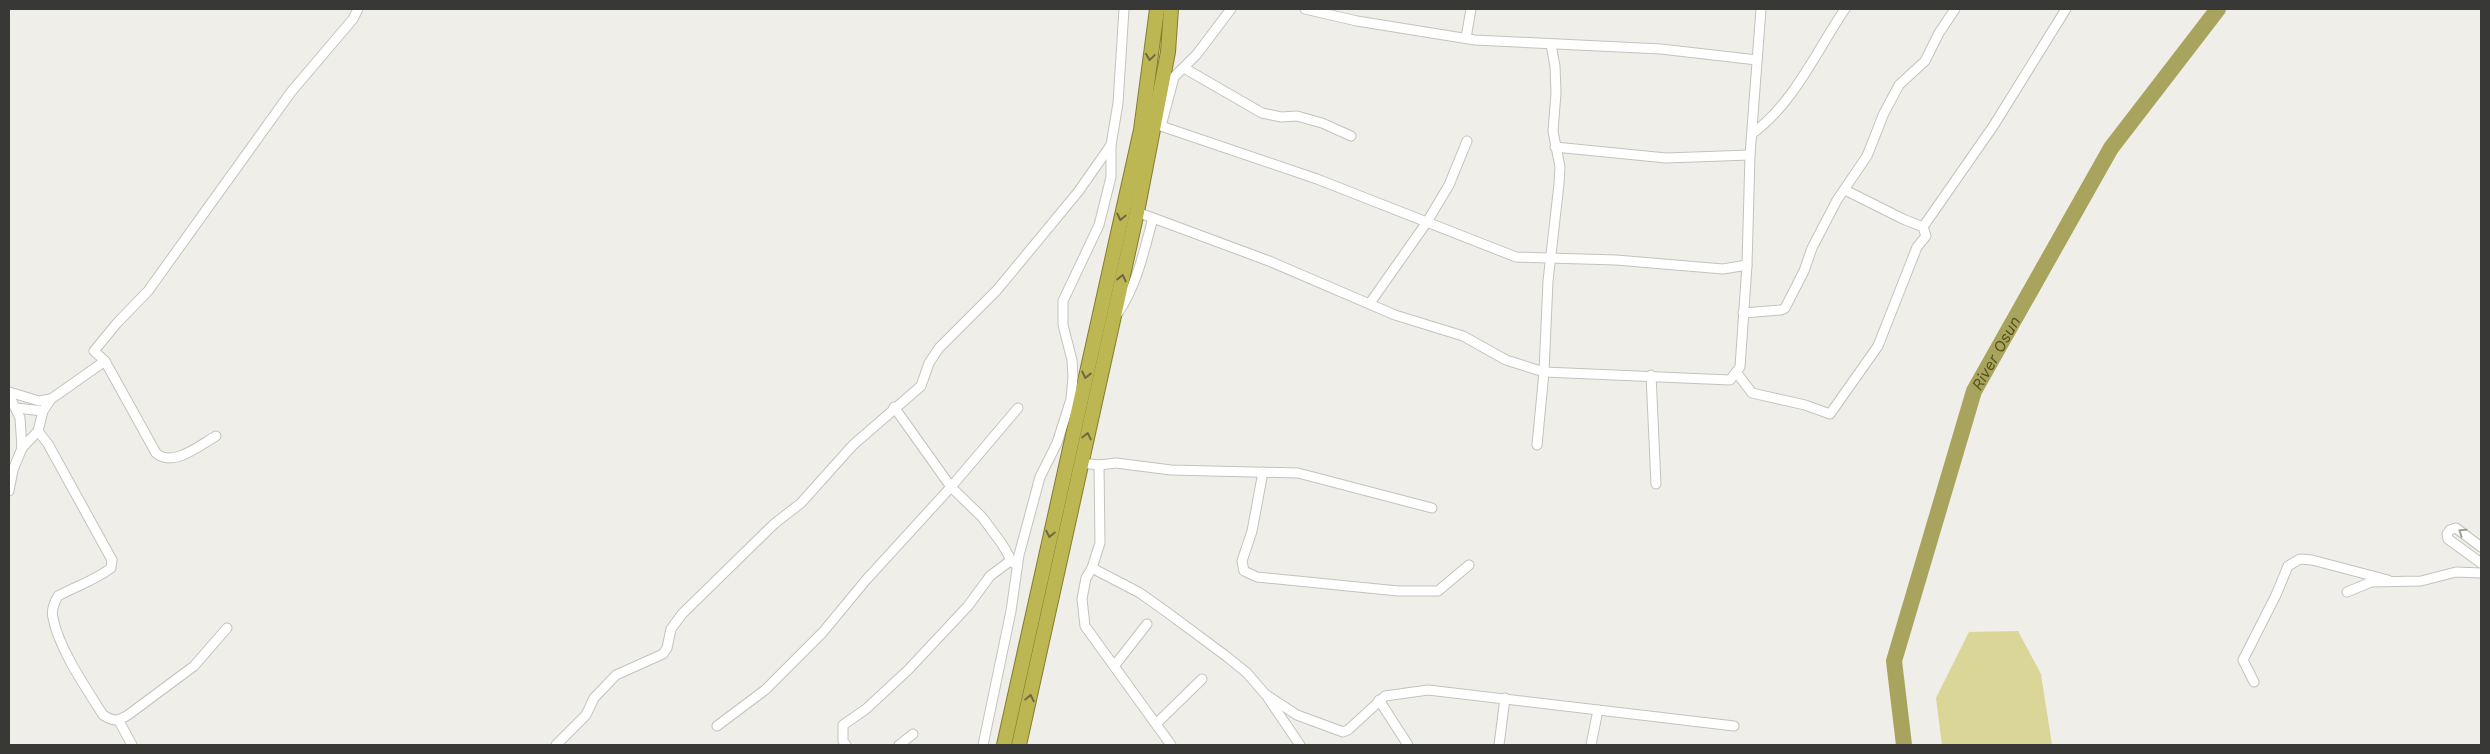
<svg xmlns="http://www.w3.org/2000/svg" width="2490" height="754" viewBox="0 0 2490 754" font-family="'Work Sans',sans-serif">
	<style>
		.green { fill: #d9d697 }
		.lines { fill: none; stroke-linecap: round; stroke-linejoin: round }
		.river { stroke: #a9a45d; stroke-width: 16 }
		.minor-casing { stroke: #c3c3bd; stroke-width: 11 }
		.trunk-casing { stroke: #837e2d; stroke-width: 16 }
		.minor { stroke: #fff; stroke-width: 9 }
		.trunk { stroke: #bcb653; stroke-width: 14 }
		.oneway { stroke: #6d6a42 }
		.oneway2 { stroke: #9c9c9a }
		.labels { text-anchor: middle; stroke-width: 5; stroke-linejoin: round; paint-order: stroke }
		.water-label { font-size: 16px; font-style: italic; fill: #54501a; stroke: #fcfcf5 }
	</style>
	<rect width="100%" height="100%" fill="#efeee8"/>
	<path class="green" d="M 2018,631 L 2041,674 L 2052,745 L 1942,745 L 1936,698 L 1969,632 Z"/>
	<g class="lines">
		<path class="river" id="s1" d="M 1904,745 L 1894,661 L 1974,391 L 2111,148 L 2218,9"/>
		<defs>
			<g id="minor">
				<path d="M 1305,9 L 1357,21 L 1475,40 L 1661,49 L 1757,60"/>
				<path d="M 1466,38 L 1471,9"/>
				<path d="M 1184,68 L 1262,113 L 1281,117 L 1297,116 L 1322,123 L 1351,136"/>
				<path d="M 1154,125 L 1161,126 L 1317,179 L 1516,257 L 1616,260 L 1723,269 L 1747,265"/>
				<path d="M 1161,126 L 1174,77 L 1197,54 L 1231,9"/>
				<path d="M 1753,133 C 1794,103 1817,50 1845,9"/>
				<path d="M 1555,147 L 1666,158 L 1750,155"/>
				<path d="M 1137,212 L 1269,261 L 1395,315 L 1463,336 L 1506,360 L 1544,372 L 1730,380 L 1740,367 L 1747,265 L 1750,155 L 1761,9"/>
				<path d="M 1923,227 L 1994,125 L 2066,9"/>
				<path d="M 1370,303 L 1427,222 L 1449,185 L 1467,141"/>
				<path d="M 1118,313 C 1137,285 1144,251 1153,218"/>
				<path d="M 1743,313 L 1781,310 L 1785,308 L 1804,271 L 1812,248 L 1837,200 L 1867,156 L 1884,113 L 1899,85 L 1925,61 L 1939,33 L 1955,9"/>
				<path d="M 105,361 L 156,453 C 173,468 200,445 216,436"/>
				<path d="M 1736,372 L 1752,393 L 1805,405 L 1830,414 L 1878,346 L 1917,247 L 1926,236 L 1923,227 L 1903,219 L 1845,190"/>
				<path d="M 1651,375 L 1656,484"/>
				<path d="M 9,392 L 39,401 L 51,399"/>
				<path d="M 9,395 L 20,418 L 22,448"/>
				<path d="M 894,407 L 951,487 L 982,517 L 1002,544 L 1013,563"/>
				<path d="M 16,408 L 43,411"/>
				<path d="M 38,431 L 48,444 L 112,560 L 111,568 C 94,581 76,586 58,596 C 54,603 51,611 53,618 C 59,649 86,688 103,715 C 114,722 118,721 128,715 L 194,666 L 227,628"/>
				<path d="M 1537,445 L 1544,372 L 1548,281 L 1559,184 L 1560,167 L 1553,131 L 1556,93 L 1555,66 L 1551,45"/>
				<path d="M 1081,463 L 1099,465 L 1116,463 L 1171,470 L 1298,473 L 1432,508"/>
				<path d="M 1099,465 L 1100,543 L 1092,568 L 1140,593 L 1168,613 L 1226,656 L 1247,673 L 1265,694 L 1297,715 L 1343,732 L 1348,730 L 1385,696 L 1428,690 L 1734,726"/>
				<path d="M 1263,472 L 1252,531 L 1242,561 L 1244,571 L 1257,577 L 1398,591 L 1438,591 L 1469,565"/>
				<path d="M 9,491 L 13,470 L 22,448 L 38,431 L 43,411 L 51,399 L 105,361 L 94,351 L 117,323 L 148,291 L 291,92 L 353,19 L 358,9"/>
				<path d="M 2481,547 L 2456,528 L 2450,530 L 2447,534 L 2448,539 L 2481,563"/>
				<path d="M 1092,568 L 1086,578 L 1082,599 L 1085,626 L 1171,745"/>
				<path d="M 2347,592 L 2371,582 L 2421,581 L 2456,572 L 2481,573"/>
				<path d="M 1115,665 L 1147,624"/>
				<path d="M 2254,682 L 2243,660 L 2276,595 L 2288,566 L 2300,559 L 2312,560 L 2388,580"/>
				<path d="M 1268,698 L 1300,745"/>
				<path d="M 1379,700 L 1408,745"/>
				<path d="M 119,721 L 132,745"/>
				<path d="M 1156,724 L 1202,679"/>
				<path d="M 717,726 L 765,690 L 823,632 L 866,580 L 951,487 L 1018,408"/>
				<path d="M 556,745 L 586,715 L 594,698 L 616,675 L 663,654 L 667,648 L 671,629 L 682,614 L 774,524 L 801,503 L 853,445 L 921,386 L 929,363 L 939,348 L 997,290 L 1078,192 L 1111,145"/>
				<path d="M 846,745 L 843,741 L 843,725 L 866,709 L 908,670 L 968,606 L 990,576 L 1010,561"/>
				<path d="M 899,745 L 913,734"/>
				<path d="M 983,745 L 1011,611 L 1019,555 L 1040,477 L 1057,443 L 1071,399 L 1073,377 L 1072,360 L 1063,325 L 1063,301 L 1099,225 L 1111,177 L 1111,145 L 1118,103 L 1124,9"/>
				<path d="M 1499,745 L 1505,698"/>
				<path d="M 1591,745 L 1598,710"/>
			</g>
			<g id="trunk">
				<path d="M 1004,745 L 1141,130 L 1157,9"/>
				<path d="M 1019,745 L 1137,212 L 1168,52 L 1171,9"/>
			</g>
		</defs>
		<use href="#minor" class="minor-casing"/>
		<use href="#trunk" class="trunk-casing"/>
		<use href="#minor" class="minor"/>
		<use href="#trunk" class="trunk"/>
	</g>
	<defs><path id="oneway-chevron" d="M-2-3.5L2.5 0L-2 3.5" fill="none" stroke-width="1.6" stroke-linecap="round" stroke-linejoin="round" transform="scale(1.25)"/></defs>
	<g class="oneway">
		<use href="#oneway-chevron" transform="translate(1150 57) rotate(98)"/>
		<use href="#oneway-chevron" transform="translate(1121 217) rotate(103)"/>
		<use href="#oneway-chevron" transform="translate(1122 278) rotate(-77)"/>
		<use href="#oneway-chevron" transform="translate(1086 375) rotate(103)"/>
		<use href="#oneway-chevron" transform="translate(1087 436) rotate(-77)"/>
		<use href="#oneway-chevron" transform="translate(1050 534) rotate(102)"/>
		<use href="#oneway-chevron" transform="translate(1030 698) rotate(-78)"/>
	</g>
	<use class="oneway2" href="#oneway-chevron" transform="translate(2462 532) rotate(-145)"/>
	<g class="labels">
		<g class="water-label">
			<text dy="6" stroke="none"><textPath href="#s1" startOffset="410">River Osun</textPath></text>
		</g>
	</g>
	<rect width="2490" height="754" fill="none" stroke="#383836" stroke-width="20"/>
</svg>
